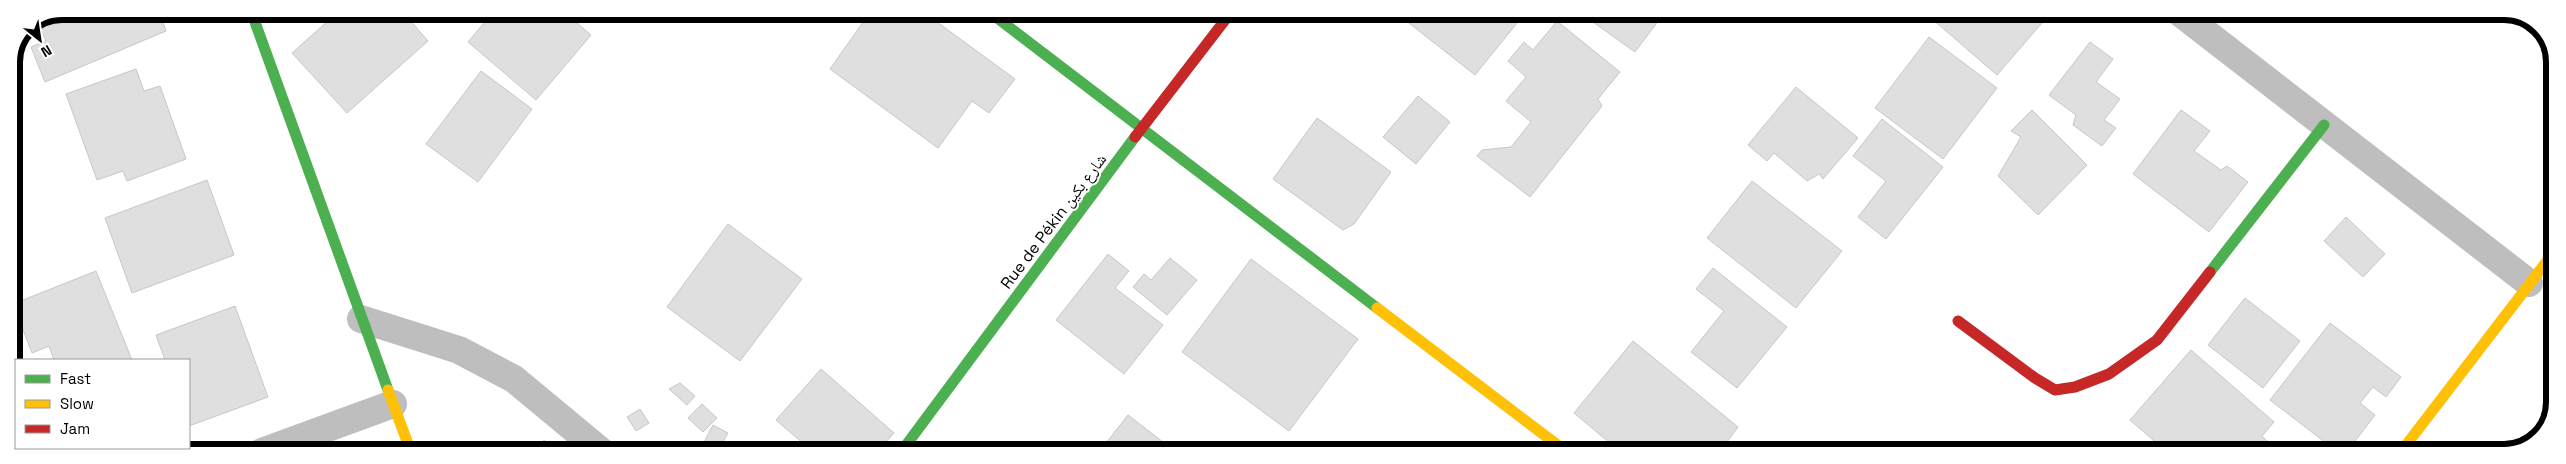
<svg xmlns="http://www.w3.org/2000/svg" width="2566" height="464" viewBox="0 0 2566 464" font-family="'Space Grotesk','Noto Naskh Arabic',sans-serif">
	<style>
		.building { fill: #dfdfdf; stroke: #c7c7c7 }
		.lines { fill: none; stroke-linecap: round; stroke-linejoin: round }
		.street { stroke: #bebebe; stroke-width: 28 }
		.fast { stroke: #4caf50; stroke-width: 11 }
		.slow { stroke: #ffc107; stroke-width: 11 }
		.jam { stroke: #c62828; stroke-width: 11 }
		.labels { text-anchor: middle; stroke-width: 4; stroke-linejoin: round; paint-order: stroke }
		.street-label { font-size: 16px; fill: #000; stroke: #fff }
		.rim { fill: none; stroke: #000; stroke-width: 6 }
	</style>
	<rect width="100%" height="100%" fill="#fff"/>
	<g class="building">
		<path d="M 62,11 L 137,11 L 139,16 L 159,11 L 166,31 L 45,82 L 31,47 L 46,41 L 37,22 Z"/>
		<path d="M 339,11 L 402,11 L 428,41 L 347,113 L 292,53 Z"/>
		<path d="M 494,11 L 563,11 L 591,35 L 536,100 L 468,42 Z"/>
		<path d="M 871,11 L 922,11 L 1015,79 L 989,113 L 972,101 L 938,148 L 830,69 Z"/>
		<path d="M 1085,11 L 1108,11 L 1100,23 Z"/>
		<path d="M 1417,12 L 1526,12 L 1475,75 L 1409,23 Z"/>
		<path d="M 1579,12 L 1665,12 L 1635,52 Z"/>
		<path d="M 1924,12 L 2043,12 L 2048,16 L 1997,75 Z"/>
		<path d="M 1557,21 L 1620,72 L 1598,99 L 1602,106 L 1530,197 L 1477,156 L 1482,150 L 1511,147 L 1531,122 L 1506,101 L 1526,77 L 1508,61 L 1524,42 L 1533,50 Z"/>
		<path d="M 1929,37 L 1997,88 L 1943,159 L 1875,108 Z"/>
		<path d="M 2090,42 L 2113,59 L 2096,82 L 2120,99 L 2104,120 L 2116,128 L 2102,146 L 2073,125 L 2076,115 L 2049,95 Z"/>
		<path d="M 136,69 L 144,91 L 160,86 L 186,159 L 127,181 L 123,171 L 97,180 L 66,94 Z"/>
		<path d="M 481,71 L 532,109 L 478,182 L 426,144 Z"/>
		<path d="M 1796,87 L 1858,138 L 1823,179 L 1819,174 L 1807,181 L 1774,153 L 1767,161 L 1748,145 Z"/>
		<path d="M 1418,96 L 1450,122 L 1416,164 L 1383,137 Z"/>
		<path d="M 2032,110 L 2087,165 L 2038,215 L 1998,176 L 2021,137 L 2011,131 Z"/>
		<path d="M 2181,110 L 2210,131 L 2194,151 L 2221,170 L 2227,166 L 2248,182 L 2209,232 L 2133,174 Z"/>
		<path d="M 1317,118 L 1391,172 L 1354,224 L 1343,230 L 1273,179 Z"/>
		<path d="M 1882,119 L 1943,167 L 1886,239 L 1858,217 L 1886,181 L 1853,156 Z"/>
		<path d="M 207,180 L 234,255 L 132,293 L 105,218 Z"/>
		<path d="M 1752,181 L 1842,251 L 1796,308 L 1707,238 Z"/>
		<path d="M 2346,217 L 2385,254 L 2363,277 L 2324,241 Z"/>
		<path d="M 728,224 L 802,279 L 740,361 L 667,307 Z"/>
		<path d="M 1108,254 L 1129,271 L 1115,288 L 1163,325 L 1124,374 L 1056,320 Z"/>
		<path d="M 1170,258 L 1197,280 L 1167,315 L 1133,287 L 1144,274 L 1151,280 Z"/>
		<path d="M 1251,259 L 1358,339 L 1289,431 L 1182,352 Z"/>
		<path d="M 1713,268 L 1787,327 L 1737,388 L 1691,352 L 1724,311 L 1696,289 Z"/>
		<path d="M 96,271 L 132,360 L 54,360 L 49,346 L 32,353 L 13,304 Z"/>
		<path d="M 2245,298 L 2300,341 L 2263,388 L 2208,345 Z"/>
		<path d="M 235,306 L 268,397 L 189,426 L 189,360 L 165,360 L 156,335 Z"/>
		<path d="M 2330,323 L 2401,377 L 2386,397 L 2373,387 L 2360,403 L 2375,415 L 2346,453 L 2339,453 L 2270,400 Z"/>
		<path d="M 1633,341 L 1738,427 L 1719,453 L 1622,453 L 1574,413 Z"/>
		<path d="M 2191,350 L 2274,422 L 2262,436 L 2280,453 L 2168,453 L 2130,420 Z"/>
		<path d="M 821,369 L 894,433 L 877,452 L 813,452 L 776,420 Z"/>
		<path d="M 680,383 L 695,396 L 687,405 L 669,389 Z"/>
		<path d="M 702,404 L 717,418 L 703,432 L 688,418 Z"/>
		<path d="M 640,409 L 649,423 L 636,431 L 627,417 Z"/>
		<path d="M 1128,415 L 1176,452 L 1099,452 Z"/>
		<path d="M 713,425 L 728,433 L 719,449 L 704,442 Z"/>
		<path d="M 544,440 L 561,452 L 535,452 Z"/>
		<path d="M 1771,444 L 1784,453 L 1765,453 Z"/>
	</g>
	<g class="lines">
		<g class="street">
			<path d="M 2179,12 L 2529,283"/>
			<path d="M 361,319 L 459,350 L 514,379 L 602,452"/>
			<path d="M 262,452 L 393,404"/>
		</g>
		<g class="fast">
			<path d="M 251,11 L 388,390"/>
			<path d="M 988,11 L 1377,308"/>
			<path d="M 2210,272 L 2324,125"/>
			<path d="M 901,452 L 1135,137"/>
		</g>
		<g class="slow">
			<path d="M 1377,308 L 1568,453"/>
			<path d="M 388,390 L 411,452"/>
			<path d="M 2400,453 L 2554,252"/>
		</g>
		<g class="jam">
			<path d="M 1135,137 L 1232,11"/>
			<path d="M 1958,321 L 2035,378 L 2055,390 L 2075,387 L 2109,374 L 2157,340 L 2210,272"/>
		</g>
	</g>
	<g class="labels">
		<g class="street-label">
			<text transform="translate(1053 221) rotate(-53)" y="6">Rue de Pékin شارع بكين</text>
		</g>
	</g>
	<path d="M0 0H2566V464H0ZM62 20H2504A42 42 0 0 1 2546 62V402A42 42 0 0 1 2504 444H62A42 42 0 0 1 20 402V62A42 42 0 0 1 62 20Z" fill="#fff" fill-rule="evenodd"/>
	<path class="rim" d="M62 20H2504A42 42 0 0 1 2546 62V402A42 42 0 0 1 2504 444H62A42 42 0 0 1 20 402V62A42 42 0 0 1 62 20Z"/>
	<rect x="15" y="359" width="175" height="90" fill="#ffffff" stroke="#999999"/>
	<rect x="25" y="375" width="25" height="8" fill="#4caf50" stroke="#999999"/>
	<text x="60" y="384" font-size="15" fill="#000000">Fast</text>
	<rect x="25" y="400" width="25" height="8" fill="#ffc107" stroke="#999999"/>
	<text x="60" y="409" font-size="15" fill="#000000">Slow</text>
	<rect x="25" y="425" width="25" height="8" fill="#c62828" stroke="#999999"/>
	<text x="60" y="434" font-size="15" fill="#000000">Jam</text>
	<g transform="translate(40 40) rotate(150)" stroke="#ffffff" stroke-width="4" paint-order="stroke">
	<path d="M0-4L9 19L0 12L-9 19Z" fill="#000000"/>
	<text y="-8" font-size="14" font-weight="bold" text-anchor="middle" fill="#000000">N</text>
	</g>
</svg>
